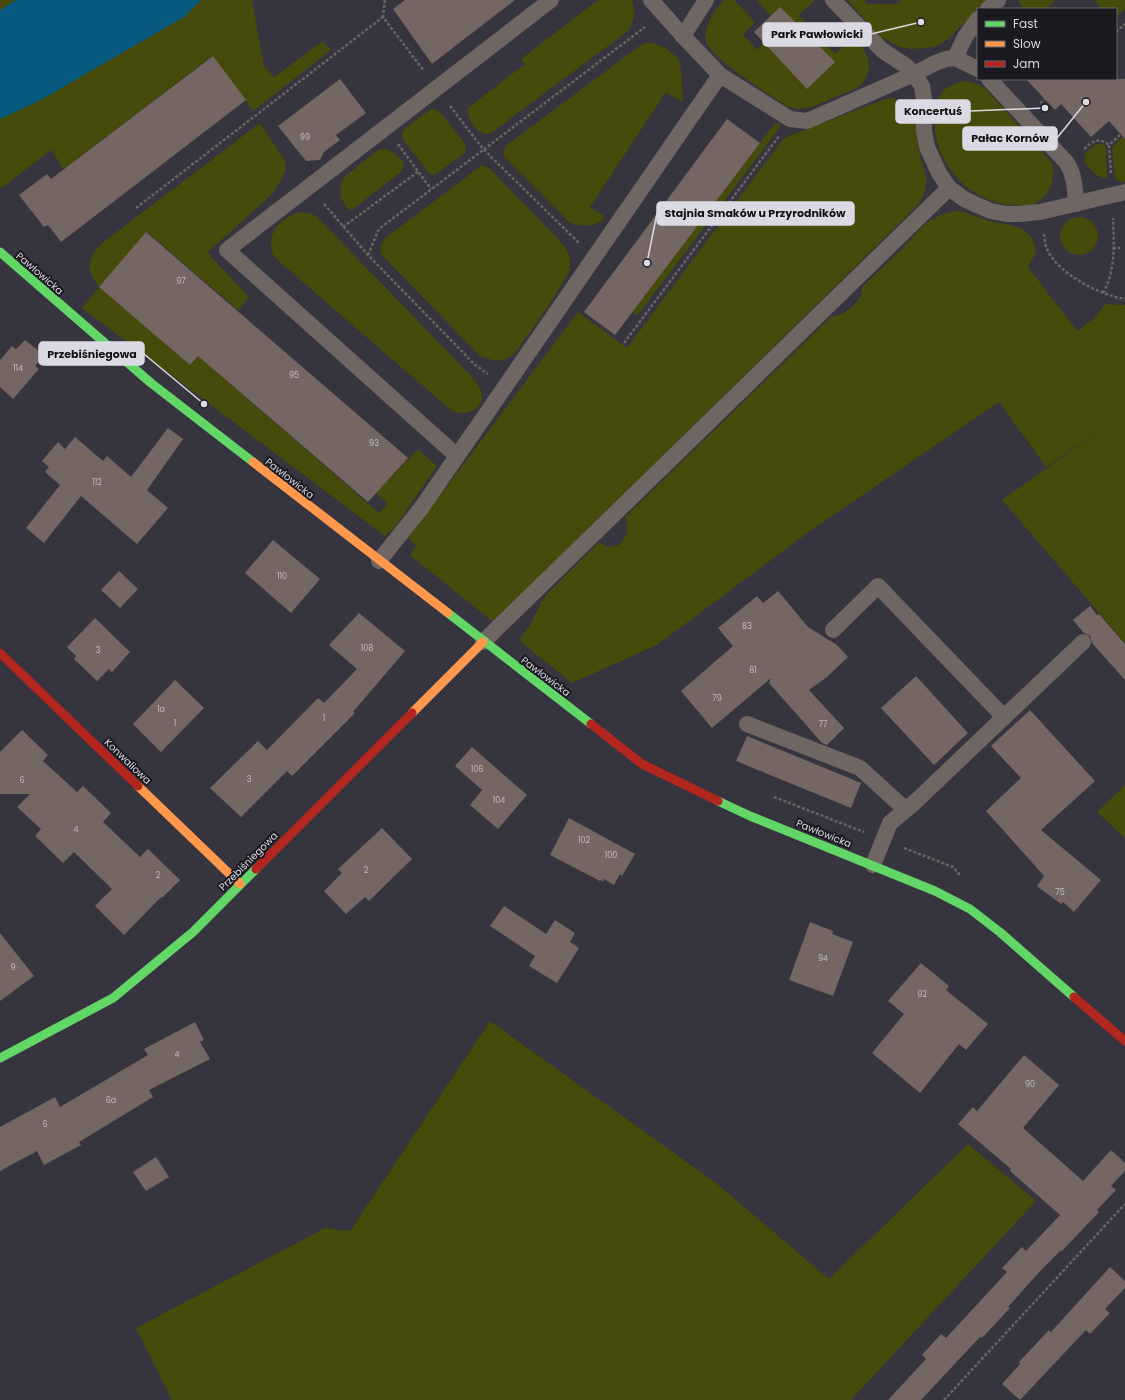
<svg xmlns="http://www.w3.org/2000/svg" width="1125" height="1400" viewBox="0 0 1125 1400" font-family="Poppins,sans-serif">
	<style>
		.green { fill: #464a0a }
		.water { fill: #075980 }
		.building { fill: #746662 }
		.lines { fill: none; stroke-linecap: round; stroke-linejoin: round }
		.path { stroke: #6b6464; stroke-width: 2.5; stroke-dasharray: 3 2; stroke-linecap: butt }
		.lane { stroke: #6f6663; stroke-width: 16 }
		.fast { stroke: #63d668; stroke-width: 9 }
		.slow { stroke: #ff974d; stroke-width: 9 }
		.jam { stroke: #b3261e; stroke-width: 9 }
		.labels { text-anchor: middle; stroke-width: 4; stroke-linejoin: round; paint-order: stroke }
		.number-label { font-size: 8px; fill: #c1bdc4 }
		.street-label { font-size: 10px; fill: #dbdae4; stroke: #1b1a21 }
		.leader { fill: none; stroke: #dbdae4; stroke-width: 1.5 }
		.callout-dot { fill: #dbdae4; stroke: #1b1a21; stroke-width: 1.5 }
		.callout { fill: #dbdae4; stroke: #dbdae4; stroke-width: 1.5 }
		.callout-label { font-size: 11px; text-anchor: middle; font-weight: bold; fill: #111 }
	</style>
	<rect width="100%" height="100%" fill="#36343e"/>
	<g class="green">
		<path d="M 0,0 L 252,0 L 264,66 L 274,77 L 323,41 L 331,50 L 253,111 L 212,56 L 64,169 L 51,150 L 0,189 Z"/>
		<path d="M 598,0 L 632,0 C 636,13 635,20 628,31 L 490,134 C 478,135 466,120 468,108 L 525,64 L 521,59 Z"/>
		<path d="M 724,0 L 734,0 L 755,22 L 743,35 L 757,50 L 764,43 L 754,32 L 771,16 L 756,0 L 815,0 L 799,15 L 835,54 L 853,38 C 857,42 862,47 865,52 C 872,64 869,81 857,88 C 849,92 839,95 831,99 C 815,105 804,113 787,106 C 770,95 711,59 706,41 C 703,27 715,9 724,0 Z"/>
		<path d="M 847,0 L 864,0 L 868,4 L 897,4 L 901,0 L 988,0 L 948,39 L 935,47 L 911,49 L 900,47 L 879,36 Z"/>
		<path d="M 1019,0 L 1055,0 L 1046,9 L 1025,9 L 1020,4 Z"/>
		<path d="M 1094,0 L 1125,0 L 1125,9 L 1116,17 L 1116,9 L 1102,9 Z"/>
		<path d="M 645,43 C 654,43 661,44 668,50 C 671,53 676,55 678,59 C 683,70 682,91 683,103 L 666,92 L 590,207 L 604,216 L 602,221 C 590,227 583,227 570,223 L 504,157 L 504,149 L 507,145 L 638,47 Z"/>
		<path d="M 964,81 L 974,83 L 985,88 L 1052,163 C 1055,179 1052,194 1037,202 C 1035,204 1032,206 1029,206 C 1024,207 1019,206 1014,205 C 966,202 930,159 935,111 C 937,93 946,85 964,81 Z"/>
		<path d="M 892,98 C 898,99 904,100 908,106 C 917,117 916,137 919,151 C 921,163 928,175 926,187 C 925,194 920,201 916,207 L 496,619 L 492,621 L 410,555 L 416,545 L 408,538 L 578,312 L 627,348 L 784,138 L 885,99 Z"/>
		<path d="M 431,109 L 435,109 L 439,111 L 466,145 L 465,153 L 436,174 L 432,175 L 429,173 L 401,137 L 404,129 Z"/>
		<path d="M 776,122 L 781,126 L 637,316 L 632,312 Z"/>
		<path d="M 260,123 L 286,162 L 285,172 L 282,179 L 269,197 L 208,252 L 212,258 L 249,297 L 238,310 L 147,232 L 100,287 L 190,365 L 198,356 L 379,513 L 388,504 L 376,493 L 418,449 L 437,466 L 395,527 L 385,536 L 82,308 L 99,287 C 87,269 85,261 101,244 Z"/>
		<path d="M 1125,135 L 1125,182 L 1118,181 L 1115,178 L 1112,148 L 1113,146 Z"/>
		<path d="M 1100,144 L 1103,144 L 1106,147 L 1107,179 L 1096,175 L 1084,162 L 1086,158 L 1084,155 L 1095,145 Z"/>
		<path d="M 385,149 C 394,152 399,156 404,164 L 401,172 L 352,210 L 347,208 L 341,198 L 341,184 L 344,177 L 378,150 Z"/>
		<path d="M 482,165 L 489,168 L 562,243 C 569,251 572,261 569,272 C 555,295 541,319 524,340 C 520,346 516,353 510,357 C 501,363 490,360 480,356 L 382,255 C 380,248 380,245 384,239 Z"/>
		<path d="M 955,211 C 968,212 978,218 990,221 C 996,223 1002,223 1009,225 C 1022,227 1038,237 1035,253 C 1034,258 1030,263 1028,267 L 1077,331 L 1094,318 L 1105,304 L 1125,305 L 1125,643 L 1002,500 L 1107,425 L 1046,467 L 999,402 L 810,531 L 657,645 L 572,683 L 521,642 L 520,639 L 521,637 L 531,624 L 541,603 L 547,594 L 599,542 L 608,547 L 619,545 C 628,534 629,531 625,517 L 832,316 C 841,318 854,306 859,299 C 862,296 862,291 862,287 L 904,247 L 925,224 L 931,220 L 941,215 Z"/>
		<path d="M 301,212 L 312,214 L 317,217 L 475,380 C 477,383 480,387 481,391 C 486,409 469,416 453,412 L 274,257 C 264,235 280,217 301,212 Z"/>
		<circle cx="1079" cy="236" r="19"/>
		<path d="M 1125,785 L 1125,838 L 1097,812 Z"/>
		<path d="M 490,1021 L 716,1183 L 829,1279 L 968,1144 L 1036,1201 L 851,1400 L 172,1400 L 136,1328 L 325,1228 L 350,1231 Z"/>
	</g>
	<path class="water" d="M 16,0 L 201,0 L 184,17 L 39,101 L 0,119 L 0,10 Z"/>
	<g class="building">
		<path d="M 405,0 L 515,0 L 432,64 L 393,9 Z"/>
		<path d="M 780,7 L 835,62 L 807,89 L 754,32 Z"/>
		<path d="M 213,56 L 246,100 L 61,242 L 48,225 L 44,227 L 19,195 L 47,174 L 51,179 Z"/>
		<path d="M 340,79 L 366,113 L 336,135 L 340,140 L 324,152 L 320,160 L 306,161 L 278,126 Z"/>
		<path d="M 1026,79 L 1125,79 L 1125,139 L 1109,121 L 1091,137 L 1061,104 L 1055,110 Z"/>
		<path d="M 727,119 L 760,143 L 615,335 L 584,312 Z"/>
		<path d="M 146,232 L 408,458 L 368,502 L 198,356 L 190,365 L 99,287 Z"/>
		<path d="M 25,340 L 44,355 L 35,366 L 39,369 L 13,399 L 0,387 L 0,360 L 12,346 L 16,349 Z"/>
		<path d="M 168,428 L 183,439 L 147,490 L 168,508 L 137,544 L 81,496 L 44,543 L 26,528 L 60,485 L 45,472 L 49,467 L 42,461 L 58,442 L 65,449 L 75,437 L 103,461 L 107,456 L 131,477 Z"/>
		<path d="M 273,540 L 320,579 L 291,613 L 245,573 Z"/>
		<path d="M 119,571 L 138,589 L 120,608 L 101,590 Z"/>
		<path d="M 778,591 L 808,627 L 837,645 L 848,657 L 827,677 L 809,690 L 844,728 L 827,745 L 822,743 L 769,683 L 771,678 L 712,728 L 681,691 L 733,646 L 718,628 L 757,596 L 763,603 Z"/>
		<path d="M 1090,606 L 1097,615 L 1099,614 L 1125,644 L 1125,680 L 1092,643 L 1090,636 L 1084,633 L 1073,620 Z"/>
		<path d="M 359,613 L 405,651 L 353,712 L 355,713 L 292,776 L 287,771 L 241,817 L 210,788 L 258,741 L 267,750 L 318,698 L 324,703 L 357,669 L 329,645 Z"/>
		<path d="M 95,618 L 130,652 L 112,672 L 109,669 L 97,681 L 74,659 L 76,656 L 67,647 Z"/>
		<path d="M 916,676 L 968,733 L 934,765 L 881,708 Z"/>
		<path d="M 175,680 L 204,708 L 161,752 L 133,724 Z"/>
		<path d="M 1030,710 L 1095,781 L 1041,830 L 1101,880 L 1074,912 L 1063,902 L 1061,904 L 1037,886 L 1044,876 L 986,811 L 1021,778 L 991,746 Z"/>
		<path d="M 22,730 L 48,755 L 43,761 L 77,792 L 83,786 L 111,813 L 103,822 L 140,857 L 148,849 L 180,880 L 162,898 L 161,897 L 124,935 L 95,906 L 112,889 L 74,852 L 63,863 L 35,836 L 41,829 L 17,807 L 30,794 L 0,794 L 0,752 Z"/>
		<path d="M 747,736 L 861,783 L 851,808 L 736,761 Z"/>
		<path d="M 472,747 L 527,795 L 498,829 L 470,805 L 482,790 L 455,766 Z"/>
		<path d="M 569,818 L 635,854 L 622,876 L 620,874 L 614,885 L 604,879 L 603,882 L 601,880 L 600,881 L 550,855 Z"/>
		<path d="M 382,828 L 412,859 L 369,901 L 365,897 L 346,914 L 324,891 L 342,873 L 338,869 Z"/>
		<path d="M 504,906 L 546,934 L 555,920 L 575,933 L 570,942 L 579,948 L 557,983 L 529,966 L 535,956 L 490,926 Z"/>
		<path d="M 810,922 L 833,931 L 832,934 L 853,942 L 833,996 L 789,980 Z"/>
		<path d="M 0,933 L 34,976 L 0,1001 Z"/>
		<path d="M 921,963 L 949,986 L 946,990 L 988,1024 L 966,1050 L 959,1044 L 920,1093 L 872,1053 L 904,1014 L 888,1001 Z"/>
		<path d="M 195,1022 L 204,1040 L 200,1042 L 210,1059 L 149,1090 L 153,1097 L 79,1142 L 81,1145 L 44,1165 L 37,1151 L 0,1171 L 0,1127 L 55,1097 L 60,1107 L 148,1055 L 144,1049 Z"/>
		<path d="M 1024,1055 L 1059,1085 L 1023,1128 L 1083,1181 L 1111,1150 L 1125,1163 L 1125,1171 L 1111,1186 L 1116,1190 L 1097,1210 L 1099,1212 L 1062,1251 L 1061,1250 L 1042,1269 L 1008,1307 L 1010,1308 L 982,1338 L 980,1337 L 921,1400 L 888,1400 L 926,1359 L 922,1355 L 941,1334 L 946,1338 L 1007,1272 L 1002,1268 L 1022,1247 L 1026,1251 L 1060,1215 L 1010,1171 L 1011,1169 L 958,1124 L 973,1107 L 977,1111 Z"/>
		<path d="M 156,1157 L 169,1177 L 146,1191 L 133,1172 Z"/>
		<path d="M 1110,1267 L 1125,1281 L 1125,1288 L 1105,1309 L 1110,1313 L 1090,1334 L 1086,1330 L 1020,1400 L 1002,1384 L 1020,1364 L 1019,1362 L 1049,1330 L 1051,1332 Z"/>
	</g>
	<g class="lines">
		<g class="path">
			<path d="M 385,0 L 383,17 L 424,71"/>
			<path d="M 1116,32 L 1125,24"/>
			<path d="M 1040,103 L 1045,99"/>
			<path d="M 450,106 L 483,149 L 579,243"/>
			<path d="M 398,144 L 431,189"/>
			<path d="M 1084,149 C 1093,141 1098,137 1109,145"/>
			<path d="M 1111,173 L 1109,145 L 1121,134"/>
			<path d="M 324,204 L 368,255 L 475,365 L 488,374"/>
			<path d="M 136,208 L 383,17"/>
			<path d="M 343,227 L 419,171"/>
			<path d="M 1044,234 C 1045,239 1045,245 1047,249 C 1058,274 1100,295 1125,299"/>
			<path d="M 1113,248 L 1120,248"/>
			<path d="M 368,255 L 379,229 L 645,27"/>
			<path d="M 1103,293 C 1116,270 1114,243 1113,218"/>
			<path d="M 624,343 L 779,136"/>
			<path d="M 774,797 L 864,832"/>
			<path d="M 904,848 L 953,867 L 960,875"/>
			<path d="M 944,1400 L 1125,1204"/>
		</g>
		<g class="lane">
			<path d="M 651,0 L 683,36"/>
			<path d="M 706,0 L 683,36 L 720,75 L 790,119 L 807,121 L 914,74 L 935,63 L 946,59 L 955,58 L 978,69"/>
			<path d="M 833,0 L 882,50 L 906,66 L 914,74 L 922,86 L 924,99 L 924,131 L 927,147 L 939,173 L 949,188 L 964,199 L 977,205 L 991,211 L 1007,214 L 1019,214 L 1040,212 L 1125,192"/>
			<path d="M 988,9 L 998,0"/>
			<path d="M 955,58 L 965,37 L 978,19"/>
			<path d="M 989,79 L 1067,163 C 1075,176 1075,189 1076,204"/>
			<path d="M 457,456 L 227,250 L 551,0"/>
			<path d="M 379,561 L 422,507 L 720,75"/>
			<path d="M 833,630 L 878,586 L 1004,717"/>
			<path d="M 483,642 L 949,188"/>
			<path d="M 747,724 L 860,768 L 906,810"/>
			<path d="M 873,865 L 890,823 L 914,803 L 1083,642"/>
		</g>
		<g class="fast">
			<path d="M 0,252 L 151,383 L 253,462"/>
			<path d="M 448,613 L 591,724"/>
			<path d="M 718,801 L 750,816 L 935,891 L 970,909 L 1001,933 L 1074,997"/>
			<path d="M 0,1058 L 113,998 L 193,932 L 256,869"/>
		</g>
		<g class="slow">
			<path d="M 253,462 L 448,613"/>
			<path d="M 412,713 L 483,642"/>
			<path d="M 138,786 L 240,884"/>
		</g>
		<g class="jam">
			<path d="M 0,653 L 138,786"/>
			<path d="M 591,724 L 642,764 L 718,801"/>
			<path d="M 256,869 L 412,713"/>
			<path d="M 1074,997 L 1125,1041"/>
		</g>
	</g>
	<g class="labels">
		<g class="number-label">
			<text x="305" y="140">99</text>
			<text x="181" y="284">97</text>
			<text x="18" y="371">114</text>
			<text x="294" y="378">95</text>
			<text x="374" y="446">93</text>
			<text x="97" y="485">112</text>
			<text x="282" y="579">110</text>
			<text x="747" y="629">83</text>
			<text x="367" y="651">108</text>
			<text x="98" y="653">3</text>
			<text x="753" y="673">81</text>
			<text x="717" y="701">79</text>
			<text x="161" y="712">1a</text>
			<text x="324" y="721">1</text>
			<text x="175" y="726">1</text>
			<text x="823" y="727">77</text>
			<text x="477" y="772">106</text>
			<text x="249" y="782">3</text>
			<text x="22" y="783">6</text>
			<text x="499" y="803">104</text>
			<text x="76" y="832">4</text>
			<text x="584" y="843">102</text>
			<text x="611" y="858">100</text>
			<text x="366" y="873">2</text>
			<text x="158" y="878">2</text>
			<text x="1060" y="895">75</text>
			<text x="823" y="961">94</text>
			<text x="13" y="970">9</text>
			<text x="922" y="997">92</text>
			<text x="177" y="1057">4</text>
			<text x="1030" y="1087">90</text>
			<text x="111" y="1103">6a</text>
			<text x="45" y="1127">6</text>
		</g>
		<g class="street-label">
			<text transform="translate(40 273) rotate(41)" y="4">Pawłowicka</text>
			<text transform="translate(290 478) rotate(38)" y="4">Pawłowicka</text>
			<text transform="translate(546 676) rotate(37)" y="4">Pawłowicka</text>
			<text transform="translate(128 761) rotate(44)" y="4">Konwaliowa</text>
			<text transform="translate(824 833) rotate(22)" y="4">Pawłowicka</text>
			<text transform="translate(248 861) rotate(-45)" y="4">Przebiśniegowa</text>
		</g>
	</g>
	<path class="leader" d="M921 22L871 34M1045 108L970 111M1086 102L1057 138M647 263L657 213M204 404L144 354"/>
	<g class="callout-dot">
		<circle cx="921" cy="22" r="4"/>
		<circle cx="1045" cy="108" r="4"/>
		<circle cx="1086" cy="102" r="4"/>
		<circle cx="647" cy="263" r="4"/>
		<circle cx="204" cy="404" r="4"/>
	</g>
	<g class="callout">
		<rect x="763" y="23" width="108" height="23" rx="4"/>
		<rect x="896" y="100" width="74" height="23" rx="4"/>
		<rect x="963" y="127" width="94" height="23" rx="4"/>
		<rect x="657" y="202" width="197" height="23" rx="4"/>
		<rect x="39" y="342" width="105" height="23" rx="4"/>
	</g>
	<g class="callout-label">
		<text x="817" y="38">Park Pawłowicki</text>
		<text x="933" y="115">Koncertuś</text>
		<text x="1010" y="142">Pałac Kornów</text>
		<text x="755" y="217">Stajnia Smaków u Przyrodników</text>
		<text x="92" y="358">Przebiśniegowa</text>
	</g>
	<rect x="977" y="8" width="140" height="72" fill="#1b1a21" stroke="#68676f"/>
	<rect x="985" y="21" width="20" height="6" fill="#63d668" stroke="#68676f"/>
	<text x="1013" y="28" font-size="12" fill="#dbdae4">Fast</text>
	<rect x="985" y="41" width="20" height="6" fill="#ff974d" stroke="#68676f"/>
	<text x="1013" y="48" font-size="12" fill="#dbdae4">Slow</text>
	<rect x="985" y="61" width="20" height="6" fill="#b3261e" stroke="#68676f"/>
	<text x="1013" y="68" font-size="12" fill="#dbdae4">Jam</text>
</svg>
